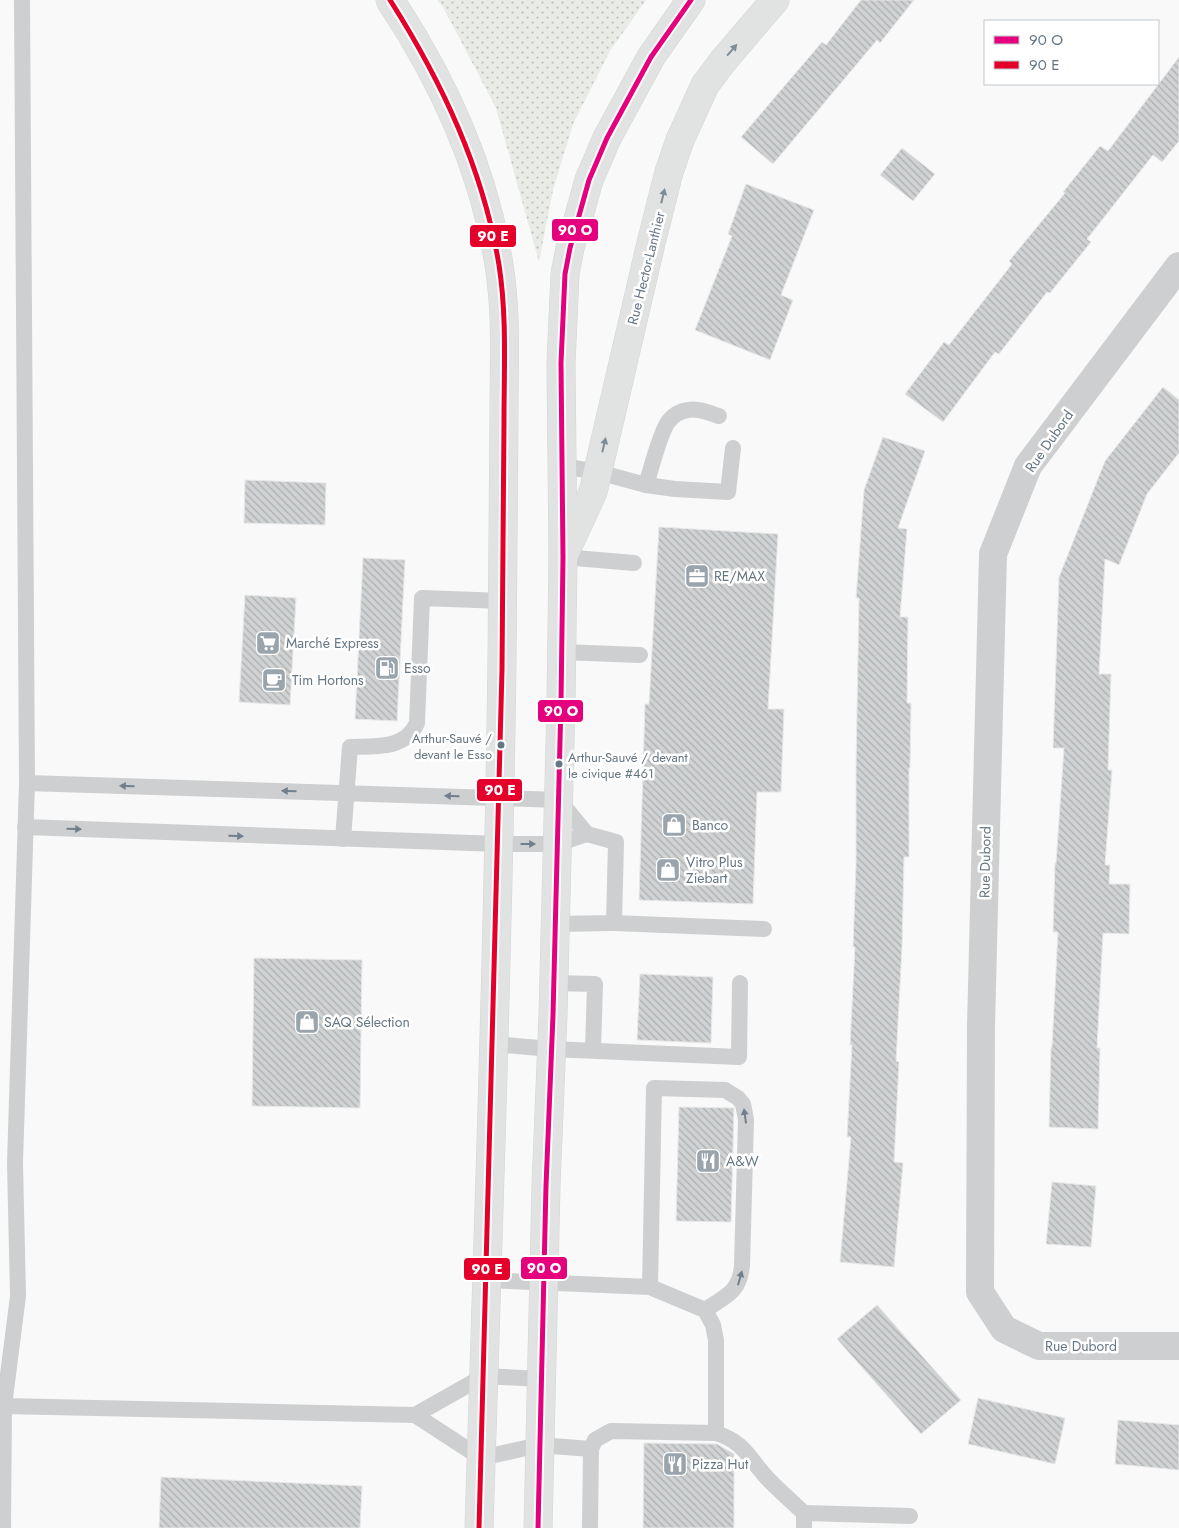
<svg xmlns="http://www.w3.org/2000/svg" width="1179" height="1528" viewBox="0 0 1179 1528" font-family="Jost,sans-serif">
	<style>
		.grass { fill: url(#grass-dots) }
		.building { fill: url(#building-back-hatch); stroke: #e8e8e8 }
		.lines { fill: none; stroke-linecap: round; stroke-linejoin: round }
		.secondary-casing { stroke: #d5d6d7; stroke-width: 29 }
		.primary-casing { stroke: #d5d6d7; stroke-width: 29 }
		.lane { stroke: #cecfd0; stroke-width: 16 }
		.street { stroke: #cecfd0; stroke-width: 28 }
		.secondary { stroke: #e1e2e2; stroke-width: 28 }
		.primary { stroke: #e1e2e2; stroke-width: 28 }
		.bus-1-casing { stroke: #fff; stroke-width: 9 }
		.bus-2-casing { stroke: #fff; stroke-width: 9 }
		.bus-1 { stroke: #e5007d; stroke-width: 5 }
		.bus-2 { stroke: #e4002b; stroke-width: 5 }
		.oneway { fill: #7e8c96 }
		.oneway2 { fill: #707f8b }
		.bus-dot { fill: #657683; stroke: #fff; stroke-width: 2 }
		.labels { text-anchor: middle; stroke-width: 5; stroke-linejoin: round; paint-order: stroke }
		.bus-label { font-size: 13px; fill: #657683; stroke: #fff; text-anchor: end }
		.street-label { font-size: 14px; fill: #657683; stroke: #fff }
		.poi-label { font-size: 14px; fill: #657683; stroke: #fff; text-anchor: start }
		.line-badge { stroke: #fff; stroke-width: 2 }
		.badge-label { font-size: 14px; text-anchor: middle; font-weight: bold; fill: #fff }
	</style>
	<defs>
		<pattern id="grass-dots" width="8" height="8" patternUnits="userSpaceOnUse" patternTransform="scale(1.25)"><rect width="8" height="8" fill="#e8ebe6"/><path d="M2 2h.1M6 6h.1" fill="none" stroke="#c0c3c0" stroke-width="1.8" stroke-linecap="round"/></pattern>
		<pattern id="building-back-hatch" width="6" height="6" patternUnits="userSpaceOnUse" patternTransform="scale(1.25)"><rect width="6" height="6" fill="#d0d2d3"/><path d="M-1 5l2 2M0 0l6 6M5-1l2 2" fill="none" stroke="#acafb1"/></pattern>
	</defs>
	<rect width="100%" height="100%" fill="#f9f9f9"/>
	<path class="grass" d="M 437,0 L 646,0 L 610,51 L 573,124 L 553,190 L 539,262 L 496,108 L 443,7 Z"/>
	<g class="building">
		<path d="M 861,0 L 914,0 L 880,43 L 877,40 L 773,164 L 741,137 L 822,42 L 826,45 Z"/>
		<path d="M 1179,57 L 1179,141 L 1162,162 L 1153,155 L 1087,239 L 1091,242 L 1050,293 L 1047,292 L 999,354 L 995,352 L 943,422 L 905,394 L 944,342 L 949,345 L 1012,264 L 1009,261 L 1065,193 L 1063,192 L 1100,146 L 1108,151 Z"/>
		<path d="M 902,148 L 935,174 L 913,201 L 880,175 Z"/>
		<path d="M 746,184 L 814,210 L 781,295 L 793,300 L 770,360 L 695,330 L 732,236 L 728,234 Z"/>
		<path d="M 1163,387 L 1179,400 L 1179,453 L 1147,494 L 1119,565 L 1105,559 L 1099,674 L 1111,674 L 1108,770 L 1112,770 L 1105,865 L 1110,865 L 1109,884 L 1130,884 L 1129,934 L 1103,933 L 1097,1048 L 1100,1048 L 1098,1129 L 1049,1127 L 1051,1047 L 1052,1047 L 1058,932 L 1053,932 L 1055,863 L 1056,863 L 1064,748 L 1053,748 L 1059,577 L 1105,461 Z"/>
		<path d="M 883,437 L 925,451 L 898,528 L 907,529 L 900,617 L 908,617 L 907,703 L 911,703 L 910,768 L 909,768 L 909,857 L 904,857 L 902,947 L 896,1061 L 899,1062 L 894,1162 L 903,1163 L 894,1267 L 840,1262 L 851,1137 L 847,1137 L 852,1045 L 850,1045 L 855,947 L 853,947 L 856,866 L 856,767 L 859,598 L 856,598 L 864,490 Z"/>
		<path d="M 245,480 L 326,483 L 325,525 L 244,523 Z"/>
		<path d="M 659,527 L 778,534 L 768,709 L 784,709 L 781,792 L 757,792 L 753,904 L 639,900 L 645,704 L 649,704 Z"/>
		<path d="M 363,558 L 405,560 L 397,721 L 355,719 Z"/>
		<path d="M 245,595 L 296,598 L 290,705 L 239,702 Z"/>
		<path d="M 254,958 L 362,960 L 360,1108 L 252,1106 Z"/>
		<path d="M 640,974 L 713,977 L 711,1043 L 637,1040 Z"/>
		<path d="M 679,1107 L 734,1108 L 731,1222 L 676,1221 Z"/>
		<path d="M 1052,1182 L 1096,1186 L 1091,1247 L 1046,1244 Z"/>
		<path d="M 877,1305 L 961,1400 L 921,1434 L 837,1339 Z"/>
		<path d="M 978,1398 L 1065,1418 L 1055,1464 L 968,1444 Z"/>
		<path d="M 1118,1420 L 1179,1425 L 1179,1470 L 1115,1464 Z"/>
		<path d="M 644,1443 L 717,1444 L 734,1454 L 734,1528 L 643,1528 Z"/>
		<path d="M 161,1477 L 362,1486 L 360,1528 L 159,1528 Z"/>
	</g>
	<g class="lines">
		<defs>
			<path id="secondary" d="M 563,557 L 593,492 L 651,243 L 669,172 L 680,140 L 705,85 L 723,61 L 775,0"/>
			<g id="primary">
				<path d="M 390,0 C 443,80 484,170 499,265 C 507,314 504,363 504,413 C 504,496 503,579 502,662 C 498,951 488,1239 479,1528"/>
				<path d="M 538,1528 L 546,1186 L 553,1015 L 561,703 L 563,557 L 561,363 L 565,274 L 570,248 L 589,180 L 607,138 L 651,57 L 691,0"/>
			</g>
		</defs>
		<use href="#secondary" class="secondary-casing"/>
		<use href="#primary" class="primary-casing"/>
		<g class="lane">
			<path d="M 562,466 L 598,472 L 646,485 L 675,489 L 728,492 L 733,448"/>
			<path d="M 646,485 C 651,469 660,433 668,422 C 673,415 681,411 688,410 C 698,408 709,413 719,416"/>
			<path d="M 563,557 L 634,563"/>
			<path d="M 562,652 L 640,655"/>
			<path d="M 27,783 L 559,800 L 587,834"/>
			<path d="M 25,827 L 499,844 L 557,844 L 587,834 L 616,842 L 614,923 L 555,924"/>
			<path d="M 343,839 L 350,747 C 375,746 405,750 417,723 L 422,598 L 503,601"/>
			<path d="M 614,923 L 764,929"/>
			<path d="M 553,983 L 595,984 L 593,1050"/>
			<path d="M 494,1044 L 551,1049 L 739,1057 L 740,983"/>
			<path d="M 650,1287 L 654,1088 L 725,1090 L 738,1098 L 743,1104 L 746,1120 L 742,1265 C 740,1292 726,1296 705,1310"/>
			<path d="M 4,1406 L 415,1415 L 481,1458 L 539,1445 L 591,1449 L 595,1440 L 611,1431 L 716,1433 L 716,1340 L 713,1325 L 705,1310 L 650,1287 L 487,1280"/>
			<path d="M 415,1415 L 484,1376 L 541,1379"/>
			<path d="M 716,1433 C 747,1443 749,1460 770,1481 C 781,1492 793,1503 804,1513 L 804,1528"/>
			<path d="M 804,1513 L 910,1516"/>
			<path d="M 3,1528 L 4,1406 L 18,1296 L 15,1163 L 27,783 L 22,0"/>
			<path d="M 590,1528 L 591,1449"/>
		</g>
		<path class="street" d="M 1179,266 L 1028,466 L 993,554 L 981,1026 L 980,1292 L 1004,1329 L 1039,1346 L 1179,1346"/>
		<use href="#secondary" class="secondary"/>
		<use href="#primary" class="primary"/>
		<defs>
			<path id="bus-1" d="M 538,1528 L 546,1186 L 553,1015 L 561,703 L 563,557 L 561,363 L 565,274 L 570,248 L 589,180 L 607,138 L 651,57 L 691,0"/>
			<path id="bus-2" d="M 390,0 C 442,82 483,169 499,265 C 507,316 504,369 504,421 C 504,504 503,587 502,670 C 497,956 488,1242 479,1528"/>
		</defs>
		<use href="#bus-1" class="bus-1-casing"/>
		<use href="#bus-2" class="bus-2-casing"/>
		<use href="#bus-1" class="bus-1"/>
		<use href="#bus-2" class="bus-2"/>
	</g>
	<defs><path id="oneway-solid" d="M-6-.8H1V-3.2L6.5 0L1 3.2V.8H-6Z" transform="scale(1.25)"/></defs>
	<g class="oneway">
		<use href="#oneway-solid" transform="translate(732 50) rotate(-49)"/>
		<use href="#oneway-solid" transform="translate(663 196) rotate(-76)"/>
		<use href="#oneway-solid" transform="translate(604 445) rotate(-77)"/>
	</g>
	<g class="oneway2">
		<use href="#oneway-solid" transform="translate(127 786) rotate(-178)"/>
		<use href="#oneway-solid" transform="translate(289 791) rotate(-178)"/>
		<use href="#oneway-solid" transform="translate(452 796) rotate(-178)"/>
		<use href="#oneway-solid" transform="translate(74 829) rotate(2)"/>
		<use href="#oneway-solid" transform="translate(236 836) rotate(2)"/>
		<use href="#oneway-solid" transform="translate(528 844)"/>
		<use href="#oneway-solid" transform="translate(745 1116) rotate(-98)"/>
		<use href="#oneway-solid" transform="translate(740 1278) rotate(-74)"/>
	</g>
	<defs>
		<symbol id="office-square" viewBox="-11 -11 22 22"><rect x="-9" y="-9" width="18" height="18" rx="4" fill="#99a4ac" stroke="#fff"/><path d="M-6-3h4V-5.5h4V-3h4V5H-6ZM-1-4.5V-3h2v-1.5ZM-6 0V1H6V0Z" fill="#fff"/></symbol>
		<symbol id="supermarket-square" viewBox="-11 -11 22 22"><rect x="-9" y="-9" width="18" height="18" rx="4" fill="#99a4ac" stroke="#fff"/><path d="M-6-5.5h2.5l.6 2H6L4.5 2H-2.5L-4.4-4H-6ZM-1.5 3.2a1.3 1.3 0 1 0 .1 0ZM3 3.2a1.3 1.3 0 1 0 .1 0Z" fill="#fff"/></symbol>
		<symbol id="fuel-square" viewBox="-11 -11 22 22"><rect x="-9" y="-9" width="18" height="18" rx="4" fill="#99a4ac" stroke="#fff"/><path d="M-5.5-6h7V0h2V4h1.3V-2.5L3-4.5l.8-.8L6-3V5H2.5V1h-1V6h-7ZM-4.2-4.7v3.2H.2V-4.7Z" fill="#fff"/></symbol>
		<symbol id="cafe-square" viewBox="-11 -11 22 22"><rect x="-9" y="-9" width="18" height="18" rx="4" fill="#99a4ac" stroke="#fff"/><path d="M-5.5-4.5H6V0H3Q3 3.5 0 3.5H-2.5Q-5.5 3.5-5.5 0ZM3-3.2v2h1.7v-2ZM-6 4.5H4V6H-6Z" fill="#fff"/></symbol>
		<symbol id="shop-square" viewBox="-11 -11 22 22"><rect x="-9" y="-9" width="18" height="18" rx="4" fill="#99a4ac" stroke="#fff"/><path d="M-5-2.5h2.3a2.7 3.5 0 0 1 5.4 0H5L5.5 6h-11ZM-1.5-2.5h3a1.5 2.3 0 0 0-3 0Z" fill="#fff"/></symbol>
		<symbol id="restaurant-square" viewBox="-11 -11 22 22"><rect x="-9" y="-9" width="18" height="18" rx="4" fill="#99a4ac" stroke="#fff"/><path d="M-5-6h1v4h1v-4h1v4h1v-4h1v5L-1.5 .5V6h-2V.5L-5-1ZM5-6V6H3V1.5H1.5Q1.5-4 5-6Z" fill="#fff"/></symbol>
	</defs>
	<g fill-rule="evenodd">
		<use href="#office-square" x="683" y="562" width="28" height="28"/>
		<use href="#supermarket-square" x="254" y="629" width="28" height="28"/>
		<use href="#fuel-square" x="373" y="654" width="28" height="28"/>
		<use href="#cafe-square" x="260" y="666" width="28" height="28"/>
		<use href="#shop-square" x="660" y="811" width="28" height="28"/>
		<use href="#shop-square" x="654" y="856" width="28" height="28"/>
		<use href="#shop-square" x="293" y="1008" width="28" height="28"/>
		<use href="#restaurant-square" x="694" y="1147" width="28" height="28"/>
		<use href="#restaurant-square" x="661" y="1450" width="28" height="28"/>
	</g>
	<g class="bus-dot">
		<circle cx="501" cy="745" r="4.5"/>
		<circle cx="559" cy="764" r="4.5"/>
	</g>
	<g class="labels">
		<g class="bus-label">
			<text x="492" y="743">Arthur-Sauvé /<tspan x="492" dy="16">devant le Esso</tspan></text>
			<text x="568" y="762" text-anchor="start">Arthur-Sauvé / devant<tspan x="568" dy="16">le civique #461</tspan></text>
		</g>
		<g class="street-label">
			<text transform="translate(646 268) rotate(-76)" y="5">Rue Hector-Lanthier</text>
			<text transform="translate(1049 441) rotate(-55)" y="5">Rue Dubord</text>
			<text transform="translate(985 862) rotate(-89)" y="5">Rue Dubord</text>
			<text x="1081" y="1351">Rue Dubord</text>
		</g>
		<g class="poi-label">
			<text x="714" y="581">RE/MAX</text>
			<text x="286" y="648">Marché Express</text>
			<text x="404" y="673">Esso</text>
			<text x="292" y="685">Tim Hortons</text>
			<text x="692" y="830">Banco</text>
			<text x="686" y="867">Vitro Plus<tspan x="686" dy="16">Ziebart</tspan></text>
			<text x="324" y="1027">SAQ Sélection</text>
			<text x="726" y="1166">A&amp;W</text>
			<text x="692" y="1469">Pizza Hut</text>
		</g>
	</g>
	<g class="line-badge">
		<rect x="551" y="218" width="48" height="24" rx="5" fill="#e5007d"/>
		<rect x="469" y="224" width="48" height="24" rx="5" fill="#e4002b"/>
		<rect x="537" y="699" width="47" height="24" rx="5" fill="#e5007d"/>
		<rect x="476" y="778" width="47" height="24" rx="5" fill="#e4002b"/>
		<rect x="520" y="1256" width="48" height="24" rx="5" fill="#e5007d"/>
		<rect x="463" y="1257" width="48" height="24" rx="5" fill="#e4002b"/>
	</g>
	<g class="badge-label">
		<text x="575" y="235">90 O</text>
		<text x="493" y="241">90 E</text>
		<text x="561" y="716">90 O</text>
		<text x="500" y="795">90 E</text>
		<text x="544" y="1273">90 O</text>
		<text x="487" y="1274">90 E</text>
	</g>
	<rect x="984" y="20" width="175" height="65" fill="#ffffff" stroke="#c1c8cd"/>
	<rect x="994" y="36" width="25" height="8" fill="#e5007d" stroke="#c1c8cd"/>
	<text x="1029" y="45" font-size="15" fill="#657683">90 O</text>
	<rect x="994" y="61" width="25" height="8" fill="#e4002b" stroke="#c1c8cd"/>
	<text x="1029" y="70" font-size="15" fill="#657683">90 E</text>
</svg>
